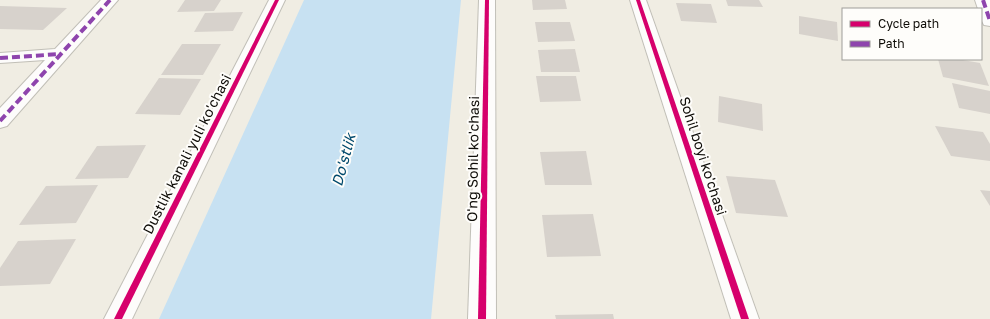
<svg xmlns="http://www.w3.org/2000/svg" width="990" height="319" viewBox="0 0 990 319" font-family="'Golos Text',sans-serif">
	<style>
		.water { fill: #c7e1f2 }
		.building { fill: #d7d2cc }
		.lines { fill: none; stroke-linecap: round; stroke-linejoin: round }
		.street-casing { stroke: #c1bfb7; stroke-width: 2 }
		.street { fill: #fdfcfb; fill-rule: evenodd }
		.quiet { stroke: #8e44ad; stroke-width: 4; stroke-dasharray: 8 4; stroke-linecap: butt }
		.cycleway-casing { stroke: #fefdfa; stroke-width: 2 }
		.cycleway { fill: #d6006c; fill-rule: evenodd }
		.labels { text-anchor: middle; stroke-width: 4; stroke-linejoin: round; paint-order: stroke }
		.street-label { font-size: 14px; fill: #0e0c07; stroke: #fefdfa }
		.water-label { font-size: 15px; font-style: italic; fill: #00496c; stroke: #fefdfa }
	</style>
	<rect width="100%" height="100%" fill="#f0ede3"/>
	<path class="water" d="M 304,0 L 461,0 L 431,319 L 159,319 Z"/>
	<g class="building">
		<path d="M 185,0 L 221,0 L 214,11 L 177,12 Z"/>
		<path d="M 532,0 L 565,0 L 567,9 L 533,10 Z"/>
		<path d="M 726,0 L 759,0 L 763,7 L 728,6 Z"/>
		<path d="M 676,3 L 711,4 L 717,23 L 681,21 Z"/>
		<path d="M 0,6 L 67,8 L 43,30 L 0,29 Z"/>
		<path d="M 243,12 L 233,31 L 194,32 L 205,13 Z"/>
		<path d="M 799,16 L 837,22 L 838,41 L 799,34 Z"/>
		<path d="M 535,22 L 570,22 L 575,41 L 538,42 Z"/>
		<path d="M 182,44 L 221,44 L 203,75 L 161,75 Z"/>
		<path d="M 575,49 L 580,72 L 541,72 L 538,50 Z"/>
		<path d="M 938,59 L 957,59 L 980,63 L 989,86 L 943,77 Z"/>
		<path d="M 536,76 L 576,76 L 581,101 L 540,102 Z"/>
		<path d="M 159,78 L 201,79 L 180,115 L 135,114 Z"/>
		<path d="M 952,83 L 990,91 L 990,114 L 959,108 Z"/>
		<path d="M 719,96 L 762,104 L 763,131 L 718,122 Z"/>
		<path d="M 935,126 L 983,132 L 990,144 L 990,161 L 951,156 Z"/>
		<path d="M 146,145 L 128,178 L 75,179 L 97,146 Z"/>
		<path d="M 586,151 L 592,185 L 545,185 L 540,152 Z"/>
		<path d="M 726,176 L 775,180 L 788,217 L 736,213 Z"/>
		<path d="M 98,185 L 76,223 L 19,225 L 46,186 Z"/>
		<path d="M 980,190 L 990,191 L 990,206 Z"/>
		<path d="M 593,214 L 601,256 L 547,257 L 542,215 Z"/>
		<path d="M 76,239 L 50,284 L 0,286 L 0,268 L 18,241 Z"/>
		<path d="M 613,314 L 614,319 L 556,319 L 555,315 Z"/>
	</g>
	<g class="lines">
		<defs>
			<g id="street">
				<path d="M 101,0 L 118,0 L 7,126 L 0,128 L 0,108 L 45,60 L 0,63 L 0,53 L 55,49 Z"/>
				<path d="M 269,0 L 285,0 L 132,319 L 104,319 Z"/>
				<path d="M 479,0 L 495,0 L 496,319 L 468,319 Z"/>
				<path d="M 630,0 L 646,0 L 759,319 L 731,319 Z"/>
				<path d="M 975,0 L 990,0 L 990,26 L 984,25 L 981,19 L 981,9 L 978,9 Z"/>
			</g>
		</defs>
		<use href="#street" class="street-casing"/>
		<use href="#street" class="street"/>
		<g class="quiet">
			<path d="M 983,0 L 990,21"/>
			<path d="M 0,58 L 61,54"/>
			<path d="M 0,121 L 110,0"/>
		</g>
		<defs>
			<g id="cycleway">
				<path d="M 275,0 L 279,0 L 122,319 L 114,319 Z"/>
				<path d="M 485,0 L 489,0 L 486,319 L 478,319 Z"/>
				<path d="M 636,0 L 640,0 L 749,319 L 741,319 Z"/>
			</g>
		</defs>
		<use href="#cycleway" class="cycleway-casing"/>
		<use href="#cycleway" class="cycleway"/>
	</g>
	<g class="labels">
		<g class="street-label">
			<text transform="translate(187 154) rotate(-63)" y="5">Dustlik kanali yuli ko'chasi</text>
			<text transform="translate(703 156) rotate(72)" y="5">Sohil boyi ko'chasi</text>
			<text transform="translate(473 159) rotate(-89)" y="5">O'ng Sohil ko'chasi</text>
		</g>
		<g class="water-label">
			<text transform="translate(344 160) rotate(-75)" y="5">Do'stlik</text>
		</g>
	</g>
	<rect x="842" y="8" width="140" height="52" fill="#fefdfa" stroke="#9e9d99"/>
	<rect x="850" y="21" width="20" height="6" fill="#d6006c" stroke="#9e9d99"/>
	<text x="878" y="28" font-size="12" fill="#0e0c07">Cycle path</text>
	<rect x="850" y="41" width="20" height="6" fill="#8e44ad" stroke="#9e9d99"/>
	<text x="878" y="48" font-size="12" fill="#0e0c07">Path</text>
</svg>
